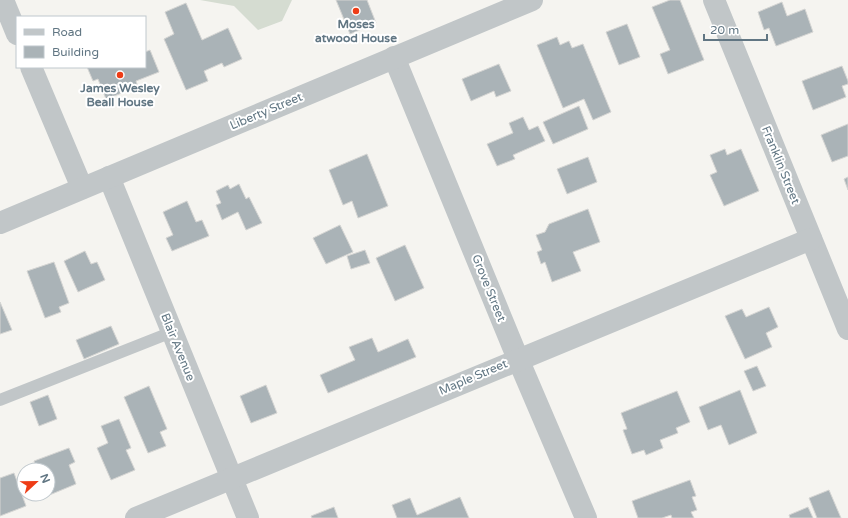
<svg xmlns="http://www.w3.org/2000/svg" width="848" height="518" viewBox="0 0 848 518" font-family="'Varela Round',sans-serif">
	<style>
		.green { fill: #d5dcd1 }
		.building { fill: #aab3b7; stroke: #d5d5d3 }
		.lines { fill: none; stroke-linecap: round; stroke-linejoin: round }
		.service { stroke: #c1c6c8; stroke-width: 12 }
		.minor { stroke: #c1c6c8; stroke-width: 22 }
		.poi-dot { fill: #ee3c16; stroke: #fff; stroke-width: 1.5 }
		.labels { text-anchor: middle; stroke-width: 4; stroke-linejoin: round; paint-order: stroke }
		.poi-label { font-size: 12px; font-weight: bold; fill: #617683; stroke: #fff }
		.street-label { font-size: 12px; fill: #617683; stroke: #fff }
	</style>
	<rect width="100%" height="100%" fill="#f5f4f0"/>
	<path class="green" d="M 200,0 L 292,0 L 282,21 L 258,30 L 234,6 Z"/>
	<g class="building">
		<path d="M 336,0 L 367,0 L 376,23 L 350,34 Z"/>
		<path d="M 670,0 L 680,0 L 704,60 L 668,74 L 660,54 L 670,50 L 652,7 Z"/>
		<path d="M 782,2 L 787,16 L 805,9 L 813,32 L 776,46 L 769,28 L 764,30 L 758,12 Z"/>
		<path d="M 186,3 L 202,40 L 228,28 L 242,59 L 224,67 L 222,63 L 204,71 L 208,81 L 186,90 L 164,39 L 174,34 L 165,12 Z"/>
		<path d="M 627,24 L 640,57 L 619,65 L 606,32 Z"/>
		<path d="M 557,37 L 560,45 L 569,41 L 572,48 L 583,44 L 611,112 L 593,120 L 584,99 L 563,108 L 537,45 Z"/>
		<path d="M 150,50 L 159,72 L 136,81 L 138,87 L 106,99 L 98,79 L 93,81 L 87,67 L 145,67 L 145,52 Z"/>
		<path d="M 499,64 L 511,91 L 496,97 L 494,91 L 471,101 L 462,79 Z"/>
		<path d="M 842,66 L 848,81 L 848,84 L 842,86 L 846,97 L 813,110 L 802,81 Z"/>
		<path d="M 579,106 L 588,129 L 553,144 L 543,122 Z"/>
		<path d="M 523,117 L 529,130 L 538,126 L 545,141 L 513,155 L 515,159 L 497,166 L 487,144 L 513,133 L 509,123 Z"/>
		<path d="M 848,124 L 848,156 L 832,162 L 821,135 Z"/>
		<path d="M 725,149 L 727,155 L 741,149 L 759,191 L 724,206 L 710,175 L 717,172 L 710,155 Z"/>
		<path d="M 367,154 L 388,206 L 358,218 L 352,201 L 343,205 L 329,170 Z"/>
		<path d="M 588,157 L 597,182 L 567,194 L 557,169 Z"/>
		<path d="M 848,177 L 848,190 L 844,179 Z"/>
		<path d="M 239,184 L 246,199 L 249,197 L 262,223 L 246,230 L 238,212 L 222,220 L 216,205 L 221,203 L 216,191 L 228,185 L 230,189 Z"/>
		<path d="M 187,201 L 196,222 L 202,220 L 209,236 L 172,251 L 166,238 L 173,235 L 163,212 Z"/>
		<path d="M 588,209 L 600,242 L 573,252 L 581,271 L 552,282 L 545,262 L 541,264 L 537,252 L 542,250 L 536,235 L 545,232 L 549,224 Z"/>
		<path d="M 340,225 L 353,252 L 326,264 L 313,238 Z"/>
		<path d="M 405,245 L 424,288 L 395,301 L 376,258 Z"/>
		<path d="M 365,250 L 370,263 L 351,269 L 347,256 Z"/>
		<path d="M 85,251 L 91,264 L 97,262 L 105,280 L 78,292 L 64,261 Z"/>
		<path d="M 54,262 L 69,303 L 59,307 L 61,312 L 45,318 L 27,271 Z"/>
		<path d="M 0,302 L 12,330 L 0,334 Z"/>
		<path d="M 769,307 L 778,327 L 766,333 L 772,347 L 745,359 L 725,316 L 742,309 L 746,317 Z"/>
		<path d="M 111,326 L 119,344 L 84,359 L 76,340 Z"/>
		<path d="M 372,338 L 378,352 L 408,339 L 416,357 L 328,393 L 320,375 L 355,360 L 349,347 Z"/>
		<path d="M 757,366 L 766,386 L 753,391 L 744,371 Z"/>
		<path d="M 266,385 L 277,413 L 251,423 L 240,396 Z"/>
		<path d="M 149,386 L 167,429 L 160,432 L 166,446 L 148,453 L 124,397 Z"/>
		<path d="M 740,390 L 757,433 L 729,445 L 721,425 L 708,430 L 699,407 Z"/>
		<path d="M 677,391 L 690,422 L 676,428 L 678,433 L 660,440 L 663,448 L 646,455 L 644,450 L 632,454 L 623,430 L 627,429 L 621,413 Z"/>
		<path d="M 48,395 L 57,419 L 39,426 L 30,402 Z"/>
		<path d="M 119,419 L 131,448 L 126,450 L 135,470 L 111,480 L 97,448 L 108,443 L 101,426 Z"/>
		<path d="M 69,448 L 75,462 L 69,465 L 76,484 L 47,496 L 48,470 L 37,470 L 34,461 Z"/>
		<path d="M 14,473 L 26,506 L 0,516 L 0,478 Z"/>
		<path d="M 690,480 L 696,496 L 692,497 L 697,510 L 691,512 L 694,518 L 672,518 L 671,515 L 662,518 L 638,518 L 632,501 Z"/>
		<path d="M 829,490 L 841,518 L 817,518 L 809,498 Z"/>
		<path d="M 460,497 L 469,518 L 397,518 L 392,505 L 410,498 L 417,515 Z"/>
		<path d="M 334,507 L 338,518 L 312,518 L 311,516 Z"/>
		<path d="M 808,507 L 813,518 L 790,518 L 789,515 Z"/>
	</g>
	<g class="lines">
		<path class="service" d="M 0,400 L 172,332"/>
		<g class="minor">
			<path d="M 3,0 L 17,34"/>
			<path d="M 714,0 L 848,329"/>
			<path d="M 394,57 L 518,359 L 586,518"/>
			<path d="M 31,67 L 82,188"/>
			<path d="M 109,177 L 248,518"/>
			<path d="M 0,223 L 532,0"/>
			<path d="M 136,518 L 811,239"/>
		</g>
	</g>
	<g class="poi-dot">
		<circle cx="356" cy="11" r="4"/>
		<circle cx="120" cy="75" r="4"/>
	</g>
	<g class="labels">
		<g class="poi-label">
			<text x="356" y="28">Moses<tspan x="356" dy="14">atwood House</tspan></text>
			<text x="120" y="92">James Wesley<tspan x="120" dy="14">Beall House</tspan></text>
		</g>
		<g class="street-label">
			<text transform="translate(266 111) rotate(-23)" y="4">Liberty Street</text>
			<text transform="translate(781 165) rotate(68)" y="4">Franklin Street</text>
			<text transform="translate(489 288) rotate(68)" y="4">Grove Street</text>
			<text transform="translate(178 347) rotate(68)" y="4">Blair Avenue</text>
			<text transform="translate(473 377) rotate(-23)" y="4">Maple Street</text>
		</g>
	</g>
	<rect x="16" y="16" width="130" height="52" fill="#ffffff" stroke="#c0c8cd"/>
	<rect x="24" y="29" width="20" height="6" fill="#c1c6c8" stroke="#c0c8cd"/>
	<text x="52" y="36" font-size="12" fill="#617683">Road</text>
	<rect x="24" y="46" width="20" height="12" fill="#aab3b7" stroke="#c0c8cd"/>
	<text x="52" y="56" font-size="12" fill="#617683">Building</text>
	<g transform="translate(36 482) rotate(68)"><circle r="19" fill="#ffffff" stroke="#c0c8cd"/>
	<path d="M0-3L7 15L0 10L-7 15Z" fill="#ee3c16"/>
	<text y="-6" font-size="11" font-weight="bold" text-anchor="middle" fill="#617683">N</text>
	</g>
	<path d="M704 34v6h63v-6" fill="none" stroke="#617683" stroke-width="2"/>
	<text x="710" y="34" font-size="12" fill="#617683" stroke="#ffffff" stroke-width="3" paint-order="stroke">20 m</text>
</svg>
